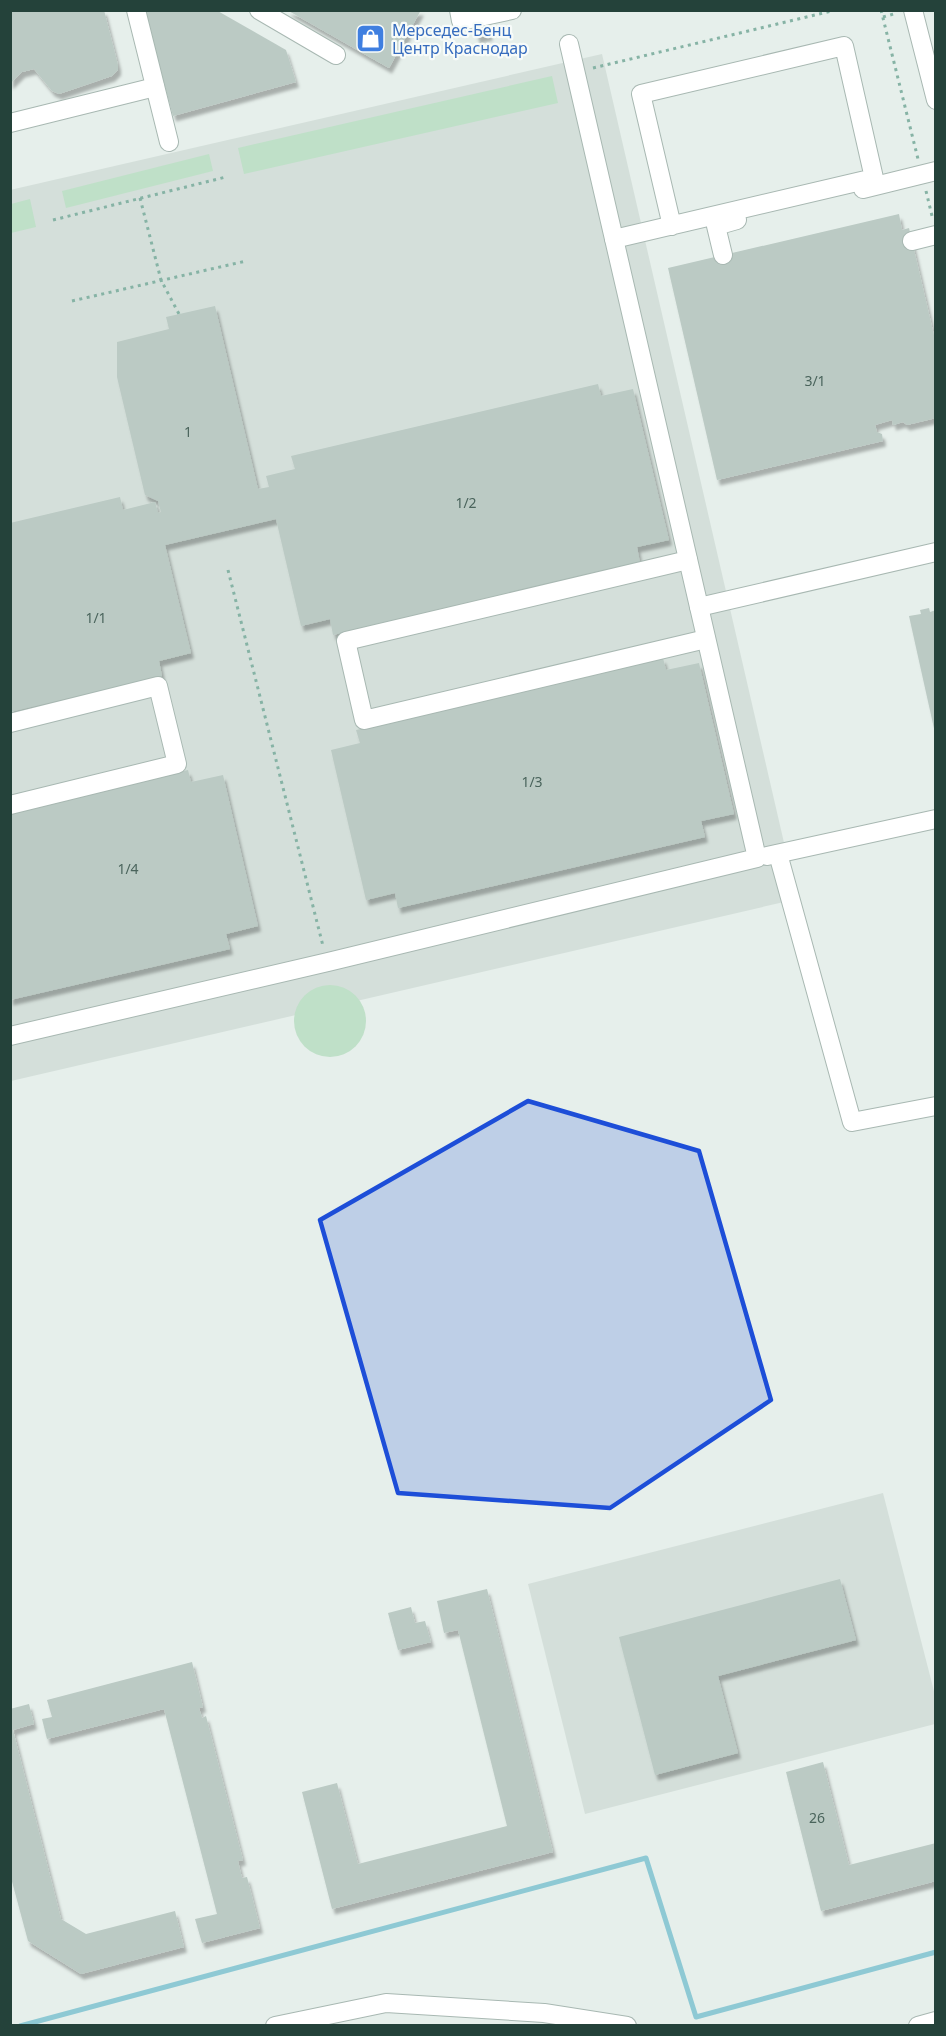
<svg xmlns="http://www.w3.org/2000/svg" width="946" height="2036" viewBox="0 0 946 2036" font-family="'Noto Sans',sans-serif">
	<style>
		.built { fill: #d4dfda }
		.green { fill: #bfe0c8 }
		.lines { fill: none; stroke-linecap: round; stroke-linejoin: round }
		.stream { stroke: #8ec9d4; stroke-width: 5 }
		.building { fill: #bbcac4; filter: url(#shadow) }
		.minor-casing { stroke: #a8b8b2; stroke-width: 20 }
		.path { stroke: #86b3a5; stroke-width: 3; stroke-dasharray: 3 4.5; stroke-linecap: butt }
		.minor { stroke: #fff; stroke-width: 18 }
		.marked { fill: #1d4ed8; fill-opacity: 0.2; stroke: #1d4ed8; stroke-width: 4.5; stroke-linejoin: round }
		.labels { text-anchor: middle; stroke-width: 4.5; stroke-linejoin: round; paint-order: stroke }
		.number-label { font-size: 14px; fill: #4a645c }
		.shop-label { font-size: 16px; fill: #366cbe; stroke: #f7fbf9; text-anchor: start }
	</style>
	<defs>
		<filter id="shadow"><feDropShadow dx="3" dy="5.5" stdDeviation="1.5" flood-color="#0004"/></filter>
	</defs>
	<rect width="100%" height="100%" fill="#e6efeb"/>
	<g class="built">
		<path d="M 602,54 L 797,899 L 11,1081 L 10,190 Z"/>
		<path d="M 883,1493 L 935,1695 L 935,1724 L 585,1814 L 528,1584 Z"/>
	</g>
	<g class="green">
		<path d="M 552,76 L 558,103 L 244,174 L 238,148 Z"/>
		<path d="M 209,154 L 213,171 L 66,208 L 62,191 Z"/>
		<path d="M 30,199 L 36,227 L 11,233 L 11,204 Z"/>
		<circle cx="330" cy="1021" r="36"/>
	</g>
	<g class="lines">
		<path class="stream" d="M 20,2026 L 646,1858 L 696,2017 L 936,1952"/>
	</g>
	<g class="building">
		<path d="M 10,10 L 104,10 L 118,65 L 118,70 L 112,76 L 59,94 L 52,91 L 34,69 L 22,72 L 10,84 Z"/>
		<path d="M 144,10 L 216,10 L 286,50 L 296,82 L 173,116 Z"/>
		<path d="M 287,10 L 421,10 L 389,68 Z"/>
		<path d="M 487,25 L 490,35 L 477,38 L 474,28 Z"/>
		<path d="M 899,214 L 902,230 L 909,228 L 936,344 L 936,418 L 907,425 L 903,422 L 893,425 L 892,420 L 875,425 L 877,432 L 882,434 L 883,441 L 717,480 L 668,268 Z"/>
		<path d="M 215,306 L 258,489 L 269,487 L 266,476 L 295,469 L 291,456 L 598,384 L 601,396 L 633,389 L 669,540 L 637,547 L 640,563 L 333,635 L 330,619 L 301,626 L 276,519 L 165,545 L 191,653 L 159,661 L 162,676 L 10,712 L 10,523 L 120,497 L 123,510 L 155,502 L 158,513 L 161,512 L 158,501 L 145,495 L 117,377 L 117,342 L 169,329 L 166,317 Z"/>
		<path d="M 929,608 L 930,612 L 936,610 L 935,733 L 909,616 L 921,614 L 920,610 Z"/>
		<path d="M 663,658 L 666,670 L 699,663 L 734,814 L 701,821 L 705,837 L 398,908 L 395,893 L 366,900 L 331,750 L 360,743 L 356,730 Z"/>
		<path d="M 188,770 L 191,782 L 223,775 L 258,926 L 226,934 L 230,949 L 10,1000 L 10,811 Z"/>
		<path d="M 840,1579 L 856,1640 L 718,1676 L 738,1753 L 655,1775 L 619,1637 Z"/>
		<path d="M 487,1589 L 553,1852 L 332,1909 L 302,1792 L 337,1783 L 358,1864 L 507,1826 L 458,1630 L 444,1633 L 437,1601 Z"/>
		<path d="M 411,1607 L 415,1623 L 425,1621 L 431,1642 L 398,1650 L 388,1613 Z"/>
		<path d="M 192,1662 L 203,1707 L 199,1708 L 202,1718 L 206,1716 L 243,1860 L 238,1861 L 242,1878 L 247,1877 L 260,1928 L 202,1943 L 195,1919 L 217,1914 L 164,1709 L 47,1739 L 42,1719 L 52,1717 L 47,1700 Z"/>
		<path d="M 29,1704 L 34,1724 L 13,1730 L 61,1919 L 86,1934 L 175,1911 L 184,1947 L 81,1974 L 28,1941 L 10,1874 L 10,1709 Z"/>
		<path d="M 823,1762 L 849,1865 L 936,1843 L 936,1881 L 821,1911 L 786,1772 Z"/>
	</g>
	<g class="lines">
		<defs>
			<g id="minor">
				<path d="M 136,10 L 169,142"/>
				<path d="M 259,10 L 336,55"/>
				<path d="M 459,10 L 461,21 L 512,10"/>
				<path d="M 913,10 L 936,100"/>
				<path d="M 10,123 L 155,87"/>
				<path d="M 863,189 L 936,171"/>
				<path d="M 614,239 L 874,178 L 844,46 L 641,94 L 672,226"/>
				<path d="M 912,241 L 936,235"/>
				<path d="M 723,255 L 716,226 L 737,220"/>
				<path d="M 688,560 L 346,641 L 364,720 L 706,639"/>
				<path d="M 699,607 L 936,552"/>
				<path d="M 10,723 L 158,686 L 177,764 L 10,805"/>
				<path d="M 778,854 L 852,1122 L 936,1106"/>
				<path d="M 767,856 L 936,819"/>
				<path d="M 10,1036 L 328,962 L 757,858 L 569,44"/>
				<path d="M 275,2026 L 386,2003 L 544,2013 L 627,2026"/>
				<path d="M 918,2026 L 936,2021"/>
			</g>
		</defs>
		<use href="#minor" class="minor-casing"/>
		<g class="path">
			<path d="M 881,10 L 918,159"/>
			<path d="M 883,17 L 897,13"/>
			<path d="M 593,68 L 836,10"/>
			<path d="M 926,191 L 933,220"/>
			<path d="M 140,198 L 161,280 L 179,314"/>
			<path d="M 53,220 L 226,177"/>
			<path d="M 72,301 L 246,261"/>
			<path d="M 228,570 L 323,946"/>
		</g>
		<use href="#minor" class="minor"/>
	</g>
	<path class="marked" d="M 528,1101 L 699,1151 L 771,1400 L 610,1508 L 398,1493 L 320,1220 Z"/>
	<defs>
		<symbol id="shop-square" viewBox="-11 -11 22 22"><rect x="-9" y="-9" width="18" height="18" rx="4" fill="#3f7fe0" stroke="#f7fbf9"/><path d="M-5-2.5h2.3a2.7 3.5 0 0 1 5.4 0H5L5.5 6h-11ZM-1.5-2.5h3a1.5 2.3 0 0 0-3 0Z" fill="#fff"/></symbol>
	</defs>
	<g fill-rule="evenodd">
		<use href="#shop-square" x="354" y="22" width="33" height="33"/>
	</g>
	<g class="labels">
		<g class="number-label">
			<text x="815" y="386">3/1</text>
			<text x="188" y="437">1</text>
			<text x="466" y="508">1/2</text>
			<text x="96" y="623">1/1</text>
			<text x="532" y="787">1/3</text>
			<text x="128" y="874">1/4</text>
			<text x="817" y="1823">26</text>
		</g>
		<g class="shop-label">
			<text x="392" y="36">Мерседес-Бенц<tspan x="392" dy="18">Центр Краснодар</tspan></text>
		</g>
	</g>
	<rect width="946" height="2036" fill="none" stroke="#24423a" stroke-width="24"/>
</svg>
